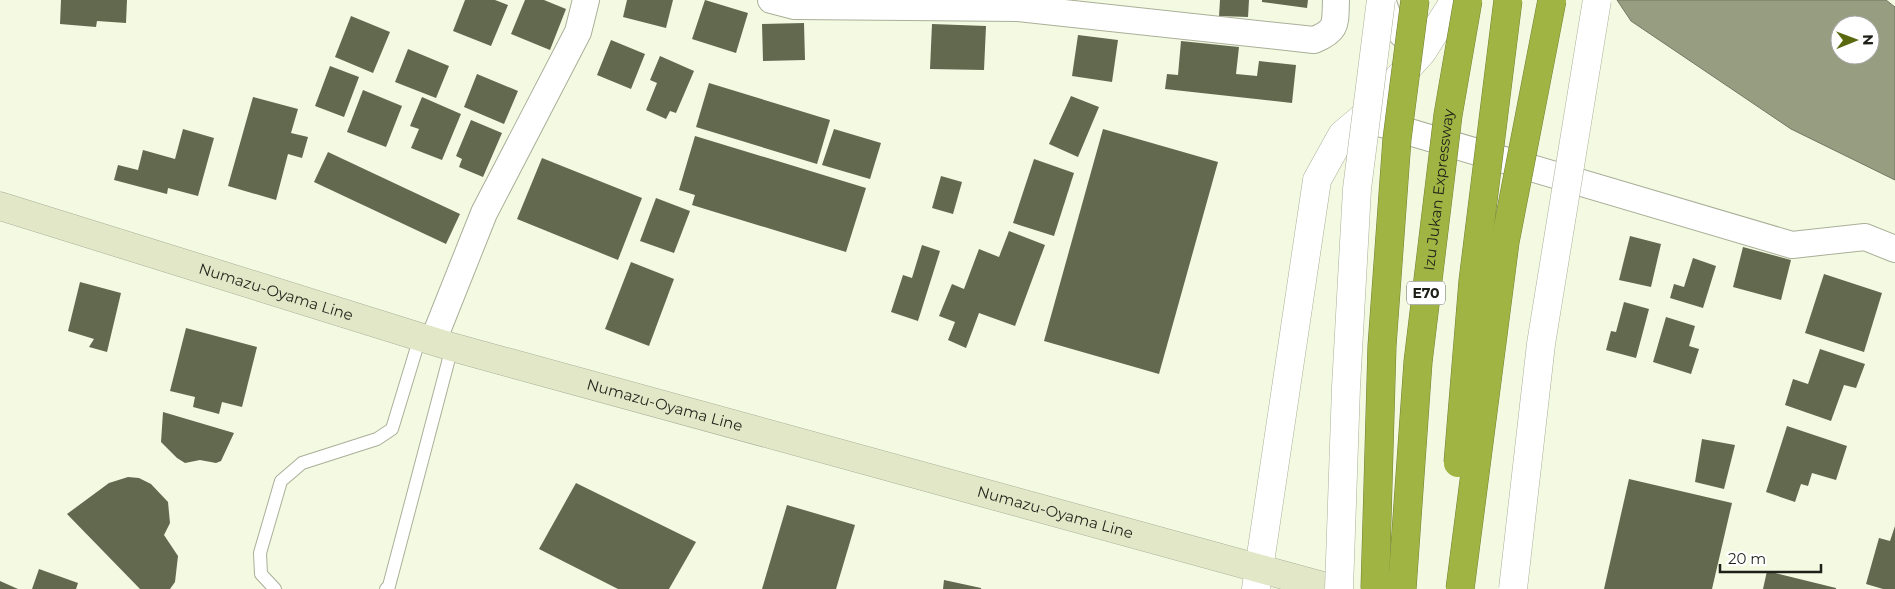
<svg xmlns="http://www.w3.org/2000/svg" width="1895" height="589" viewBox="0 0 1895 589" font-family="Montserrat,sans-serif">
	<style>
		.water { fill: #969d81; stroke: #727862; fill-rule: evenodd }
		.building { fill: #63694f }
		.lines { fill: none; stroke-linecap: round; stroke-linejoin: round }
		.service-casing { stroke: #a9af98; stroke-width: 14 }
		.minor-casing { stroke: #a9af98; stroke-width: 28 }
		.tertiary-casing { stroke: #a9af98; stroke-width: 29 }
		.secondary-casing { stroke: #a9af98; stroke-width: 29 }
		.service { stroke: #fff; stroke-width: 12 }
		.minor { stroke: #fff; stroke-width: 26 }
		.tertiary { stroke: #fff; stroke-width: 28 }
		.secondary { stroke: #e2e8c7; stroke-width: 28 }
		.tertiary-bridge-casing { stroke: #a9af98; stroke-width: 29; stroke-linecap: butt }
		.motorway-bridge-casing { stroke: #738135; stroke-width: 29; stroke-linecap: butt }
		.tertiary-bridge { stroke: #fff; stroke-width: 28 }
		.motorway-bridge { stroke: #a0b444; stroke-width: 28 }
		.labels { text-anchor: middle; stroke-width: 5; stroke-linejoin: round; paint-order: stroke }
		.shield { fill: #fff; stroke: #62645d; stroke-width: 1 }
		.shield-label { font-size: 14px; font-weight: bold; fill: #1f2118 }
		.street-label { font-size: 15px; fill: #1f2118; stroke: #fff }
	</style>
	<rect width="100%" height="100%" fill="#f4fae2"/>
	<path class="water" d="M 1617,0 L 1886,0 L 1895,7 L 1895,180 L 1791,129 L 1631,21 ZM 1840,25 L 1870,25 L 1870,55 L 1840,55 Z"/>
	<g class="building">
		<path d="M 61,0 L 127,0 L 126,23 L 97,21 L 96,27 L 60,24 Z"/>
		<path d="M 465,0 L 495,0 L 508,5 L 491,46 L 453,31 Z"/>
		<path d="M 525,0 L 544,0 L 566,9 L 550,50 L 511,34 Z"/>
		<path d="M 627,0 L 673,0 L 666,28 L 623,17 Z"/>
		<path d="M 705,0 L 748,13 L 736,53 L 692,39 Z"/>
		<path d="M 1220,0 L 1249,0 L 1248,17 L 1219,16 Z"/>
		<path d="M 1262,0 L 1308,0 L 1307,8 L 1262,2 Z"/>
		<path d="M 351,16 L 390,32 L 373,73 L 335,57 Z"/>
		<path d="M 804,23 L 805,60 L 763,61 L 762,24 Z"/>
		<path d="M 932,24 L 986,26 L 984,70 L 930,69 Z"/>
		<path d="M 1078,35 L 1118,40 L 1112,82 L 1072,76 Z"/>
		<path d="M 611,40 L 645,54 L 631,89 L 597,75 Z"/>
		<path d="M 1181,41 L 1239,47 L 1236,74 L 1257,76 L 1259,61 L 1296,65 L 1292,103 L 1165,89 L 1167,74 L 1178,75 Z"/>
		<path d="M 408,49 L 449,66 L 436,98 L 395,82 Z"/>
		<path d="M 660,56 L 694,71 L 676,113 L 670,111 L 666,119 L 646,110 L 657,83 L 650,80 Z"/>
		<path d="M 330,66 L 359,77 L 344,117 L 315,106 Z"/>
		<path d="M 477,74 L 518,91 L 504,124 L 464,107 Z"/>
		<path d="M 709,83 L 830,120 L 817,164 L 696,127 Z"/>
		<path d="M 363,90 L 402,106 L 386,147 L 347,132 Z"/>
		<path d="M 1071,96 L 1099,107 L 1078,157 L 1049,144 Z"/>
		<path d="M 253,97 L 298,109 L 291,133 L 308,137 L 302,158 L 288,154 L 276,200 L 228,186 Z"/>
		<path d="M 422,97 L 461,114 L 442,160 L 411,148 L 419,129 L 410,126 Z"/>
		<path d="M 471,120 L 502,133 L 483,177 L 459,167 L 462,159 L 456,156 Z"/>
		<path d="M 183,129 L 214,138 L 198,196 L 168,188 L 167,194 L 114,180 L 118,165 L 138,170 L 143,150 L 175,159 Z"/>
		<path d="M 834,129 L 881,143 L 870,179 L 822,165 Z"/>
		<path d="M 1103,129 L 1218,162 L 1159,374 L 1044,341 Z"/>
		<path d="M 695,136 L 866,188 L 846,252 L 692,205 L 695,195 L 679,190 Z"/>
		<path d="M 328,152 L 460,214 L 446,244 L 314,182 Z"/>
		<path d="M 542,158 L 642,198 L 618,260 L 517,219 Z"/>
		<path d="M 1034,159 L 1074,173 L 1054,236 L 1013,223 Z"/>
		<path d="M 941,176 L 962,182 L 953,214 L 932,208 Z"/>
		<path d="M 656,198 L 690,211 L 674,253 L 640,241 Z"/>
		<path d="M 1009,231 L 1045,245 L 1015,326 L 979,313 L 966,348 L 948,340 L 955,322 L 939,316 L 952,284 L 964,289 L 979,249 L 999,257 Z"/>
		<path d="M 1630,236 L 1661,244 L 1651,287 L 1619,280 Z"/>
		<path d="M 922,245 L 940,251 L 918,321 L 891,312 L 903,275 L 912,278 Z"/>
		<path d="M 1743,247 L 1791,260 L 1781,300 L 1733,287 Z"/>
		<path d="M 1693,258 L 1716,266 L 1703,308 L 1670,298 L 1674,284 L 1684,287 Z"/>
		<path d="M 631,262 L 674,279 L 649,346 L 605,329 Z"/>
		<path d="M 1824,274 L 1882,293 L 1864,352 L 1805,333 Z"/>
		<path d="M 80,282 L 121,293 L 107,352 L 89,347 L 94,339 L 68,331 Z"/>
		<path d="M 1624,302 L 1649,309 L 1636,358 L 1606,350 L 1611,331 L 1616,332 Z"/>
		<path d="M 1666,317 L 1695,326 L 1689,346 L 1699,349 L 1691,374 L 1653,362 Z"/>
		<path d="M 186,328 L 257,347 L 242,407 L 222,402 L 219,414 L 193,407 L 195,397 L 170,391 Z"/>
		<path d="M 1820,349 L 1865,364 L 1856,388 L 1844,385 L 1831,421 L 1785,405 L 1793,379 L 1808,384 Z"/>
		<path d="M 163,412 L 234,433 L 221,461 L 216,463 L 200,460 L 185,463 L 177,458 L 161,442 Z"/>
		<path d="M 1787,426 L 1847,446 L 1836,480 L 1812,473 L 1808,486 L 1801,484 L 1795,502 L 1766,492 Z"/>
		<path d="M 1702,439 L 1735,445 L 1724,489 L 1695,482 Z"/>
		<path d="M 128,477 L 139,478 L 151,484 L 168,502 L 170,523 L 164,535 L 178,556 L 175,582 L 170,589 L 140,589 L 67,514 L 109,483 Z"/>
		<path d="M 1629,479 L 1732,503 L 1712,589 L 1604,589 Z"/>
		<path d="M 576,483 L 696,542 L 669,589 L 618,589 L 539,549 Z"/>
		<path d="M 787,505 L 855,525 L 836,589 L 762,589 Z"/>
		<path d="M 1895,526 L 1895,589 L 1883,589 L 1866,584 L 1879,538 L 1890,541 Z"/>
		<path d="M 39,569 L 78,583 L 76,589 L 32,589 Z"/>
		<path d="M 1767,571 L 1836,588 L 1836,589 L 1763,589 Z"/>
		<path d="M 944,580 L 981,588 L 981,589 L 943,589 Z"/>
		<path d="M 0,581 L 18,589 L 0,589 Z"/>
	</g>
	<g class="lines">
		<defs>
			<g id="service">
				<path d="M 275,589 L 261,574 L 260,553 L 281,481 L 302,463 L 377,439 L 392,429 L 420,337"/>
				<path d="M 386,589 L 389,586 L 452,347"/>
			</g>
			<g id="minor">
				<path d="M 771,0 L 794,6 L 1018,8 L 1314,40 C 1338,30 1335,24 1336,0"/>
				<path d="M 1382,0 L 1391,24 L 1422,52"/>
				<path d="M 1362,118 L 1792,245 L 1865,237 L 1895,249"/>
				<path d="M 433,341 L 484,213 L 578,32 L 586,0"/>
			</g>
			<path id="tertiary" d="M 1256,589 L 1317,180 L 1342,135 L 1362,118 L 1422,52 L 1455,0"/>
			<g id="secondary">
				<path id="s1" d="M 0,206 L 452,347 L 1334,589"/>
			</g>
		</defs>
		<use href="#service" class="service-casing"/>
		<use href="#minor" class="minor-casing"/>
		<use href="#tertiary" class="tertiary-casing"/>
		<use href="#secondary" class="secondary-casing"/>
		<use href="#service" class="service"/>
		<use href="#minor" class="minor"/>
		<use href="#tertiary" class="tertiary"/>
		<use href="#secondary" class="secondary"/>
		<defs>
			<g id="tertiary-bridge">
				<path d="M 1339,589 L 1346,387 L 1357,189 L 1381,0"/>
				<path d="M 1513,589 L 1541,344 L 1597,0"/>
			</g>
			<g id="motorway-bridge">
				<path d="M 1458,463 L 1473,281 L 1508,0"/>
				<path d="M 1375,589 L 1382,346 L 1397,139 L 1415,0"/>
				<path id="s2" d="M 1402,589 L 1418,362 L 1448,115 L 1468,0"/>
				<path d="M 1460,589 L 1505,242 L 1552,0"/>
			</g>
		</defs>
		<use href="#tertiary-bridge" class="tertiary-bridge-casing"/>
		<use href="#motorway-bridge" class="motorway-bridge-casing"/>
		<use href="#tertiary-bridge" class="tertiary-bridge"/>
		<use href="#motorway-bridge" class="motorway-bridge"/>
	</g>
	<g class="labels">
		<rect class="shield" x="1407" y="281.5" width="38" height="23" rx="4"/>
		<g class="shield-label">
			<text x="1426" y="298">E70</text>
		</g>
		<g class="street-label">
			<text dy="5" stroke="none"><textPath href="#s2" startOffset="401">Izu Jukan Expressway</textPath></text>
			<text dy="5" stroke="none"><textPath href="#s1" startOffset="289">Numazu-Oyama Line</textPath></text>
			<text dy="5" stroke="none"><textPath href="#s1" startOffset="694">Numazu-Oyama Line</textPath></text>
			<text dy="5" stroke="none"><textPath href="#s1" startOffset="1099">Numazu-Oyama Line</textPath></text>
		</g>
	</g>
	<g transform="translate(1855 40) rotate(89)"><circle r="24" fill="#ffffff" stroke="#a5a6a3"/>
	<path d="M0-4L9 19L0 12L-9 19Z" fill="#5a680f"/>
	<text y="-8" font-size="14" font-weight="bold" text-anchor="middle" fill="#1f2118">N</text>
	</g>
	<path d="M1720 564v8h101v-8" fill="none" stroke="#1f2118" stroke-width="2.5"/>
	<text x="1728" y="564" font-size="15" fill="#1f2118" stroke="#ffffff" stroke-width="4" paint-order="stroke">20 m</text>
</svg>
